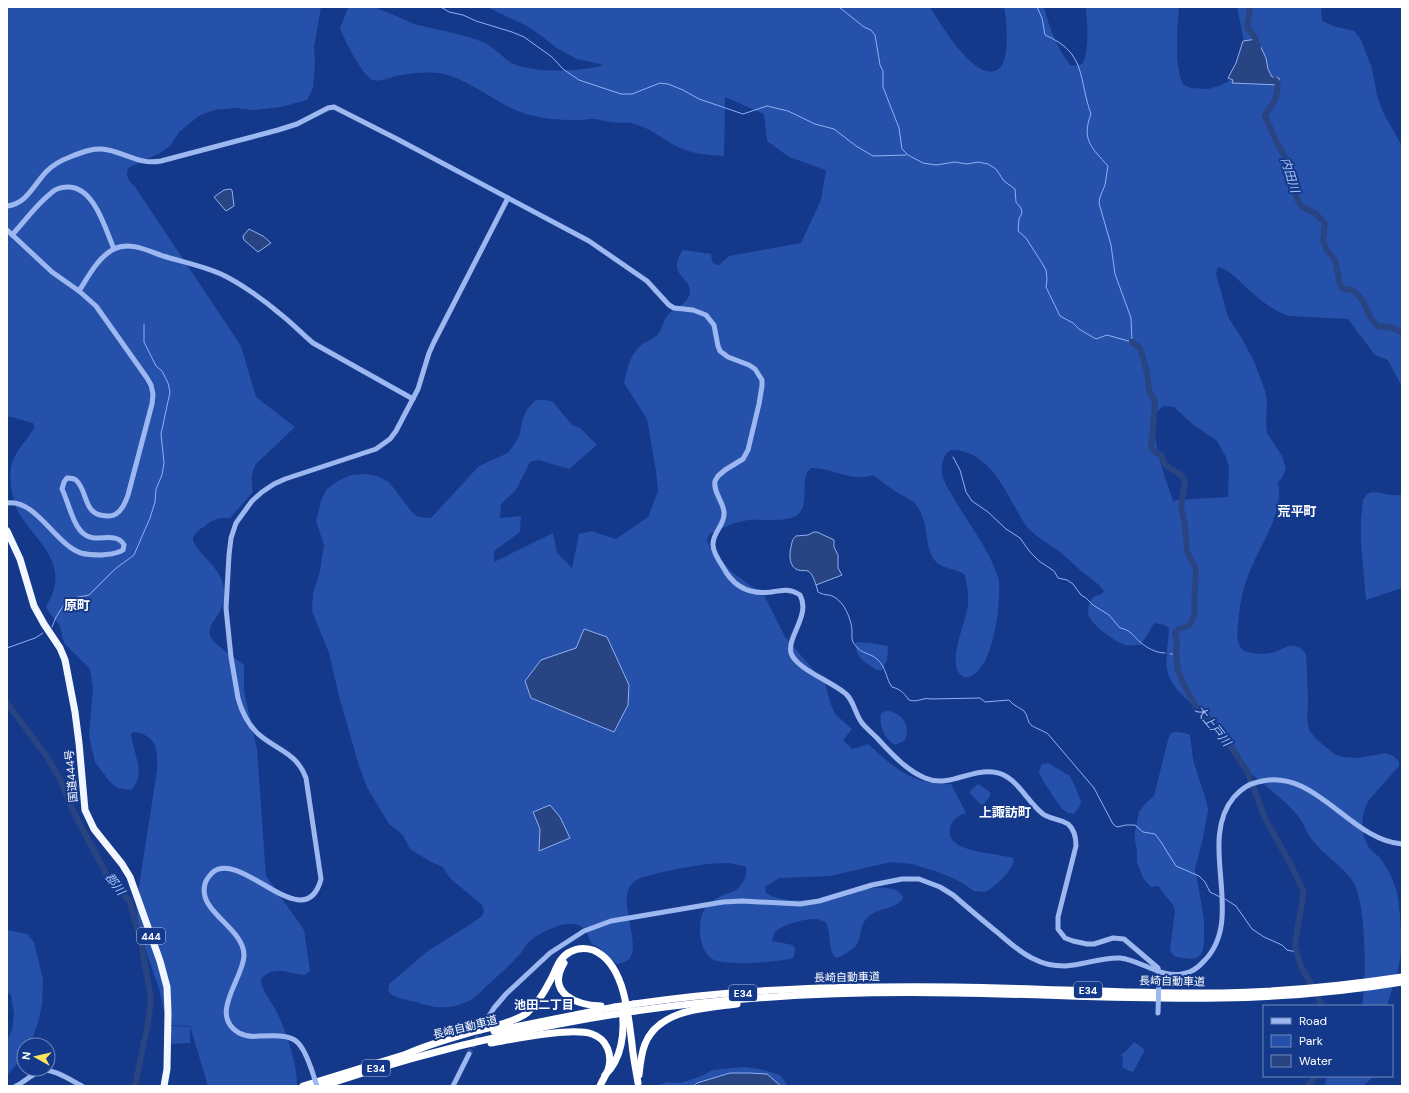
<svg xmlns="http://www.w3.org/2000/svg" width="1409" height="1093" viewBox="0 0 1409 1093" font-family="'DM Sans','Noto Sans JP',sans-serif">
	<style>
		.green { fill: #2651aa; fill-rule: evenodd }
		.water { fill: #294482; stroke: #8fb1f3 }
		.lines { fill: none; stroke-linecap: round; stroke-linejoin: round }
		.stream { stroke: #8fb1f3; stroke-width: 1 }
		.river { stroke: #294482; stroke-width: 6 }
		.tertiary-tunnel { stroke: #37579c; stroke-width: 5; stroke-dasharray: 5 2.5; stroke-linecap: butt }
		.tertiary { stroke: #9db8f0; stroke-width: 5 }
		.trunk { stroke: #f2f6ff; stroke-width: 7 }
		.motorway { stroke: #fff; stroke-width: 7 }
		.tertiary-bridge { stroke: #9db8f0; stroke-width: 5 }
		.motorway-bridge { stroke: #fff; stroke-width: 7 }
		.labels { text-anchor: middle; stroke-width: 4; stroke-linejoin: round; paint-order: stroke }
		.shield { fill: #14398b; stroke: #b8c4dc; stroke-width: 1 }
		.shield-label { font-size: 10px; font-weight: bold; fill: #fff }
		.street-label { font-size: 11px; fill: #fff; stroke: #14398b }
		.water-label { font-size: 12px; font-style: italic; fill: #a8c3f7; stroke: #14398b }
		.neighbourhood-label { font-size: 12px; font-weight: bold; fill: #fff; stroke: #14398b }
		.quarter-label { font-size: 13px; font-weight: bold; fill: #fff; stroke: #14398b }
	</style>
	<rect width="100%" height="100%" fill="#14398b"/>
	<g class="green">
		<path d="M 7,7 L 321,7 L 314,47 L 315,62 L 313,88 L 307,100 L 281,107 L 255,110 L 235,108 L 215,110 L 200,115 L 179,132 L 170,146 L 160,153 L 128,168 C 125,177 129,181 135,187 L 241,346 L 256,397 L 295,427 L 256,464 C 251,473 251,482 253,492 L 230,518 C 220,517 213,519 205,526 C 201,528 193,534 193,539 C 194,552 223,567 224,590 C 225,598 223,606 219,613 C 214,621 206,629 211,638 C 215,645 237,659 244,665 L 244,691 L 257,750 L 266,876 L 304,930 L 310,971 L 305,975 C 287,974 275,964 261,979 C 261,990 270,999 275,1009 C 285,1027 298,1066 297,1086 L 208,1086 L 190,1026 L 167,1025 L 160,992 L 144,945 L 138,923 L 136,905 L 157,771 C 158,750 158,736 134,732 L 131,734 C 133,753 147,775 131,790 L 118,788 L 110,782 L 95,762 L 89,736 L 93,688 L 90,669 L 64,643 L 60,626 L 48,611 L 46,606 C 68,573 48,551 27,525 C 23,519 17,511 15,504 C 11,490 7,469 15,456 C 18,449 33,432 34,428 C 35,426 34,425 33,423 L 7,416 Z"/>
		<path d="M 350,7 L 374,7 L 403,19 L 411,23 C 435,30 461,33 483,42 C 494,47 501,56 510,62 C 531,74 582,72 604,65 L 577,59 L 558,49 L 543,37 L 527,26 L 487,7 L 930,7 C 940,24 965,63 983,70 C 990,73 998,72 1002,65 C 1009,54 1007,20 1004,7 L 1044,7 C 1050,30 1056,46 1070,65 L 1077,66 L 1083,63 C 1090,45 1087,26 1086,7 L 1179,7 L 1177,33 L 1177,59 L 1180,77 L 1183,84 L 1190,88 L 1208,89 L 1219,86 L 1231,80 L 1238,73 L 1244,41 L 1237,7 L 1321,7 L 1322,21 L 1333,26 L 1354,31 L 1360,38 L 1372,68 L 1377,96 L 1384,114 L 1402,146 L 1402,387 L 1388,360 L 1375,355 L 1348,319 L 1289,316 C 1273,311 1260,300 1248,289 C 1238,280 1231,271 1218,267 L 1216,274 L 1228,317 L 1241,337 L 1254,361 L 1265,391 L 1267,400 L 1266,424 L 1267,433 L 1282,456 L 1286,469 L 1282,478 L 1278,482 C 1284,513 1261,543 1250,571 C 1242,589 1240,604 1238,624 C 1237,632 1236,644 1243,650 C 1249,655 1268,654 1275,652 C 1280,651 1284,647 1289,646 C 1293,645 1297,647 1301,648 L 1306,654 L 1307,670 L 1308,704 L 1307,719 L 1309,730 L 1316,739 L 1334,754 L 1344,757 L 1358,758 L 1386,753 L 1393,756 L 1399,761 L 1399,766 L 1369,800 C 1360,814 1360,835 1370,849 C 1372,852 1376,854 1379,857 C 1388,868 1396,884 1398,898 C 1400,915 1402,933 1401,950 C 1400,969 1392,988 1387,1006 L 1362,1006 C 1367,981 1366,905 1354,883 C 1344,867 1326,857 1314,842 C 1307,834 1304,824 1298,816 C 1283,797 1261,784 1244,767 C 1230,752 1218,734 1205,717 C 1193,702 1174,693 1168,673 C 1164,660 1169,642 1169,628 L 1164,625 L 1154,623 L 1141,645 C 1136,645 1130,646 1125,645 C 1114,641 1096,628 1090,618 C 1086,611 1089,603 1093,597 L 1102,594 L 1104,591 C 1098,583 1093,580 1086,575 C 1077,568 1070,560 1061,553 C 1050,544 1037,538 1027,527 C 1023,522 1020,515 1016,509 C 1003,485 987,454 957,450 C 947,448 944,456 942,465 C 940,476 946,485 952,495 C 967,522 988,547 998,577 C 1000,582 999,589 999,595 C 998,618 995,638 986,659 C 982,667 971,683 961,675 C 946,661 968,620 968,602 C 969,593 966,584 965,575 C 956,567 940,570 933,558 C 927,549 927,535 925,525 C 922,514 919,505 909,499 C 906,496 902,496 898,493 C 890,488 881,481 873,475 C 852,483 832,467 811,468 C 799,478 809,498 801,511 C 794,524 763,519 749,520 C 735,521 722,529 709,534 L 707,540 L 710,548 L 720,560 L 733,573 L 764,595 L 785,637 L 825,683 L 831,705 L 835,714 L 852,729 L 843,740 L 852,749 L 868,744 C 893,767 914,786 951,784 L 966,813 C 957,816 952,819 950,829 C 945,848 980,852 993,854 C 1000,855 1007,857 1014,858 L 1012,866 L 1006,875 L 992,888 L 985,892 L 974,891 L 959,881 L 938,872 L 912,864 L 891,862 L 830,876 L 779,878 L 765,887 L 766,893 C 780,902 802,901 817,899 C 835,897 894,876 903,897 C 899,909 879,907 869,916 C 860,923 862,934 857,944 C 853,950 843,955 837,958 C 828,954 831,932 826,922 C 823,921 820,920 817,919 C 807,918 782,924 775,932 C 773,935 773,937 772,941 L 793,945 C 796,949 795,953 793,958 C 777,962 762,962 747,963 C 739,963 721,963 714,960 C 699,952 697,926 703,912 C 706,905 716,898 723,895 C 728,893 733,892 737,889 C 743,885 748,874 746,867 C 741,866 734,863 728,863 C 705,863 681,868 658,873 C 652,875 644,876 638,879 C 635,881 630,885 629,888 C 620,906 640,941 630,958 C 627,962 621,963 617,964 L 606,956 L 600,948 L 592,944 C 589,939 588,933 583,928 C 570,916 541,932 530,941 C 526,944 524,949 521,953 C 511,964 501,973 490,983 C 484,988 478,995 472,999 C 454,1010 434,1009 416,1002 C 406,999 395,999 388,991 L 389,984 L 428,951 L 474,922 L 482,916 L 484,911 L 482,905 L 450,878 L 443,867 L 431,862 L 410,849 L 403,835 L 389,824 L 377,804 L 367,787 L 359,766 L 339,696 L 329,653 L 312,611 L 313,593 L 320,571 L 324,545 L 316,521 L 321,501 L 326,490 L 336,482 L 351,475 L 365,474 L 377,476 L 389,482 L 411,511 L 418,517 L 431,518 L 479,466 L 508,453 L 519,437 L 523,418 L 528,408 L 536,400 L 546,400 L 553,402 L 572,425 L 580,428 L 597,445 L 569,469 L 539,460 L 530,462 L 516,490 L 501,504 L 500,518 L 521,516 L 520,532 L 494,551 L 494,562 L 553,533 L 557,553 L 572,568 L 579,534 L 591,531 L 616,539 L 648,517 L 658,491 L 656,471 L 647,419 L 624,383 C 628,367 630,353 644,343 C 650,340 655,338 659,333 C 663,327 664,318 669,314 C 675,308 686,304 689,296 C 696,277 664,277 683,250 L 711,254 C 712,261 712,265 719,265 L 729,256 L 801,243 L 821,200 L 826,170 L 789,157 L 767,141 L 764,114 L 725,97 L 724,156 C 709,155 694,154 680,148 C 663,140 650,127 631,123 C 625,122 617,123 610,122 C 604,121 598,119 592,119 C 586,119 580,121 574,120 C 555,120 535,118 518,111 C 493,101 471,81 444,74 C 429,71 412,73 396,76 C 389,78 380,82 373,80 C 362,76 345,40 340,29 L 347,10 ZM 1168,406 L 1174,407 L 1191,423 L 1217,441 L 1226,457 L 1229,467 L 1228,497 L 1175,500 L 1174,503 C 1168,486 1142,420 1162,407 C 1164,406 1166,406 1168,406 Z"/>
		<path d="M 1372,492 C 1382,492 1393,498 1402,494 L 1402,588 L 1366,600 L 1361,543 L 1361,519 L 1363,500 L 1367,494 Z"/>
		<path d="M 856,642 L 871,643 L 888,646 L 887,660 L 882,670 L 877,670 C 866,663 854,657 856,642 Z"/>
		<path d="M 887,711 C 902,712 911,726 905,740 L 896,745 C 884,740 879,725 881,713 Z"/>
		<path d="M 1177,732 L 1185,733 L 1190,735 L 1193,760 L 1206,800 L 1208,810 L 1203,838 L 1195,869 L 1204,919 L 1204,942 L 1203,949 L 1201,955 L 1196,958 L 1190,959 L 1176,957 L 1172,954 L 1170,950 L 1175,911 L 1173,905 L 1158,886 L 1151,887 L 1143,878 L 1137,862 L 1137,852 L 1135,840 L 1135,832 L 1139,812 L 1146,803 L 1154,796 L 1168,740 L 1171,733 Z"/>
		<path d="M 1048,763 L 1070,776 L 1077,791 L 1081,802 L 1079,807 L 1074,814 L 1068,813 L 1062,809 L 1055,799 L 1044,782 L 1039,773 L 1041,765 Z"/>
		<path d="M 978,784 L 990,792 L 990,796 L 983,805 L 980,804 L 969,792 Z"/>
		<path d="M 7,930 L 27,934 L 34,942 L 43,980 L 42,1004 L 38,1023 L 30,1045 L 24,1045 C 24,1058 16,1066 7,1075 L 7,1041 L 12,1030 L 14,1014 L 11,995 L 7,992 Z"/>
		<path d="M 171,1026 L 190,1027 L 190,1043 L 170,1044 Z"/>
		<path d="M 1134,1042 L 1145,1050 L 1133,1072 L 1125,1069 L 1122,1067 L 1123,1058 L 1121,1055 L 1129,1048 Z"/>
		<path d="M 744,1067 L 759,1069 L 780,1075 L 788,1086 L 657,1086 L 667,1082 L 680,1083 L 699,1077 L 713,1070 Z"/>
		<path d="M 1327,1076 L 1374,1076 L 1363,1086 L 1325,1086 Z"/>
	</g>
	<g class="water">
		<path d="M 1257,39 L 1266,58 L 1268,69 L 1272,77 L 1279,78 L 1280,85 L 1232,83 L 1233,80 L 1228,78 L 1236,63 L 1243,41 Z"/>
		<path d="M 230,189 L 232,190 L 234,206 L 226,211 L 214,197 L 224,190 Z"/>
		<path d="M 249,229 L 263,236 L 271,243 L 258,252 L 244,240 L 243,236 Z"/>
		<path d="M 814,532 L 817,532 L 834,540 L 834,547 L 838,555 L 838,568 L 842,575 L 816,585 C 814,580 813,574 808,571 C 805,570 801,571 798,570 C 789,567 789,555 791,547 C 792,543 792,539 796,536 L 808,535 Z"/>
		<path d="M 584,629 L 607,637 L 629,685 L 628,705 L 614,732 L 531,698 L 525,681 L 541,660 L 576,648 Z"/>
		<path d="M 550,805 L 560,817 L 570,838 L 539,851 L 540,829 L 533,812 Z"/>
		<path d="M 730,1073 L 750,1073 L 767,1074 L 781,1086 L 694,1086 L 697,1083 Z"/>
	</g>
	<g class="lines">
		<g class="stream">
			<path d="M 441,7 L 449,12 L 463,15 L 476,21 L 512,32 L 524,37 L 552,57 L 563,69 L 579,80 L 621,94 L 632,94 L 660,83 L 668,84 L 683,90 L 699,99 L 743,114 L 767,106 L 788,111 L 815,124 L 834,129 L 856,146 L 873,156 L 906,155"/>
			<path d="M 839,7 L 864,27 L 871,30 L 875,35 L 880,65 L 883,71 L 883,87 L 899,128 L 902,149 L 908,155 L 923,163 L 936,165 L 955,162 L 967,164 L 978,162 L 988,164 L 996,169 L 1004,181 L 1015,189 L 1016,202 L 1021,208 L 1022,213 L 1019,219 L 1018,231 L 1026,238 L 1042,263 L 1046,270 L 1047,279 L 1046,287 L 1060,316 L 1073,323 L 1079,329 L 1096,339 L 1107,335 L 1132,342 L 1131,318 L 1115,274 L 1111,245 L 1099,203 L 1100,197 L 1105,185 L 1108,166 C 1092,148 1081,140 1091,114 C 1078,78 1087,53 1045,35 L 1042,18 L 1037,7"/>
			<path d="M 953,457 L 960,470 L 966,492 L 972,501 L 988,512 L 1006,529 L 1020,538 L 1030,552 L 1039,561 L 1054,571 L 1058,578 L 1067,580 L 1073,584 L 1081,595 L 1086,598 L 1093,605 L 1109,615 L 1120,628 C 1131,630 1132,635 1140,642 C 1147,648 1156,653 1165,653"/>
			<path d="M 816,585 L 818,592 C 822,594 825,595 829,595 C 843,598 851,618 852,630 C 852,636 851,640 855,645 C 862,655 870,652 878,660 C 886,667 886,679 892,687 C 900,689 904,693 909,700 C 918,703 922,697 931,699 L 980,698 L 985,702 L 1009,700 C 1014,706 1019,707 1024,711 C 1028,715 1027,722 1031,725 C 1033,727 1044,731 1048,734 L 1094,788 L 1113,824 L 1117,827 L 1126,825 L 1135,825 L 1143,832 L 1155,834 L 1161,842 L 1176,866 L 1199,876 L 1205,882 L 1210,892 L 1220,897"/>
			<path d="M 52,627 L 56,617 L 68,599 L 89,595 L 115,569 L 134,555 L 150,518 L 155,502 L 156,489 L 162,475 L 164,463 L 161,434 L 170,392 L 168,383 L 162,371 L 156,366 L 144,342 L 144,324"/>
			<path d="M 7,648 L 35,638 L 43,633"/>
			<path d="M 1170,654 L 1176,654"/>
			<path d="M 1225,899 L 1236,906 L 1252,929 L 1264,937 L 1282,945 L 1287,950 L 1297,952"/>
		</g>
		<g class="river">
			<path d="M 1249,7 L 1250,9 L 1247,27 L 1254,36 L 1258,46"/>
			<path d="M 1275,80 L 1278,83 L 1276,98 L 1265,116 L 1277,143 L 1289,164 L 1296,197 L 1301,206 L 1316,214 L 1325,223 L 1323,241 L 1327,250 L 1335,260 L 1340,285 L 1344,289 L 1352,290 L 1360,297 L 1364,303 L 1370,317 L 1377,326 C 1387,327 1394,327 1402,333"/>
			<path d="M 1132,342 L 1140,348 L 1147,372 L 1149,391 L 1155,401 L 1153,429 L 1151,447 L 1155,452 L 1161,455 L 1165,465 L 1181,475 L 1185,480 L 1181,507 L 1185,525 L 1187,552 L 1196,569 L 1194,609 L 1195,614 L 1189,626 L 1179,629 L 1175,633 L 1177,641 L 1176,654 L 1178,670 L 1183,683 L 1196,707 L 1217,726 L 1247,771 L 1265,818 L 1291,865 L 1303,890 L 1303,896 L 1295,945 L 1301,967 L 1315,990 L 1322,1006"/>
			<path d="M 7,703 L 47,757 L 61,781 L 74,813 L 110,881 L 120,889 L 130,902 L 141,942 L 151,999 L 148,1023 L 135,1086"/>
			<path d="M 1308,1086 L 1315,1076"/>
		</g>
		<path class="tertiary-tunnel" d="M 469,1054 L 482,1028"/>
		<g class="tertiary">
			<path d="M 7,206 C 27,204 34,184 47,171 C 53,165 62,160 70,157 C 82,152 95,147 108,150 C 128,154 140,165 161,161 L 278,130 L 297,124 L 328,108 L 334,107 L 397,139 L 589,241 L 647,281 L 669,305 L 674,308 L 693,310 L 706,315 L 714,325 L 718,346 L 720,351 L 728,357 L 749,365 L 755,369 L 762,380 L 762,386 L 759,404 L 748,450 L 743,459 L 725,470 L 718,476 L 715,481 C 713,493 724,502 724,513 C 725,525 712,533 713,545 C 713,552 719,561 723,567 C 733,586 749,595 771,592 C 782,590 790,588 800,595 C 811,615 787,636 791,653 C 796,669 833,682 846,694 C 854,701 855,714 862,723 C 866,728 872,733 877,738 C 891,753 906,770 925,778 C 948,788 970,769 993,772 C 1016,774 1026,801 1043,814 C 1050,819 1060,819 1068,824 C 1074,829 1076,838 1076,846 L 1058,917 L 1058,929 L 1065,938 L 1073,941 L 1087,944 L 1094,944 L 1113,938 L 1124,939 L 1158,968 L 1159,977"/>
			<path d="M 7,230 L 52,272 L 79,291 L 96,306 L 147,378 L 151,385 L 153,394 L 152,404 L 128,495 C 125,504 120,516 109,516 C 82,517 89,492 76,480 C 73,478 70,478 67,478 L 64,482 L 62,489 C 68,501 73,526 84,534 C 95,544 116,530 124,545 L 123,550 C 117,554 110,554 102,555 C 95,555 88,555 81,553 C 56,545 35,498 7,503"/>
			<path d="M 12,235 C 25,221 36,205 50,194 C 55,189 60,187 67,187 C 94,186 105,228 114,249"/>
			<path d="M 79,291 C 88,277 98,257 114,249 C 130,241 148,251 163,256 C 183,262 203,266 221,274 C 240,283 264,300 279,313 C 291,322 301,333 313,343 L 413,399"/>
			<path d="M 483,1026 L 494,1008 L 506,994 L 550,953 L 584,931 L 611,921 L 723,902 L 742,901 L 800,904 L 819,901 L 872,885 L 902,879 L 919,879 L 940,887 L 953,895 C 967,907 982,920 997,932 C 1009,942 1020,953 1034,959 C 1043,964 1055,966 1065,966 C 1084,965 1102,957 1120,958 C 1140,960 1161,978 1182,974 C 1191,973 1198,968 1204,961 C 1247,918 1196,842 1234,797 C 1241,789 1248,784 1258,782 C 1315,766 1349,840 1402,844"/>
			<path d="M 311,1068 C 299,1035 293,1035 259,1036 C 252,1037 245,1036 239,1033 C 208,1015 243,979 244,956 C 245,928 197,912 205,884 C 206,879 209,876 213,872 C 242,849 305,939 321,879 L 306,778 C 297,754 280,751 262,737 C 249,727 242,713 238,698 L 231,657 L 226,608 L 229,555 L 231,538 L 236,523 L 252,501 L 262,492 L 274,484 L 285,479 L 376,449 L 390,439 L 396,431 L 418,389 L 429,353 L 434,342 L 508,198"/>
			<path d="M 16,1086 C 24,1082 30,1076 38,1072 C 49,1065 72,1081 82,1086"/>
			<path d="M 453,1086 L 469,1054"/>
		</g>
		<path class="trunk" d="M 7,531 L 20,559 L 34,606 L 44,624 L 60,648 L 65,660 L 75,712 L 79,743 L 85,810 L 94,829 L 122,864 L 130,877 L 160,961 L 167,987 L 168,1013 L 167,1069 L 164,1086"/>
		<g class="motorway">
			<path d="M 564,963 C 546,993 576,1005 601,1006"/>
			<path d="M 634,1004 C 740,988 848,986 954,987 C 1043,988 1132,994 1221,993 C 1282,992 1342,986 1402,977"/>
			<path d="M 635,1011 C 741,996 848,991 955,993 C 1043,994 1132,1000 1221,998 C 1282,997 1342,992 1402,982"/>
			<path d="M 494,1031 L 615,1007"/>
			<path d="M 491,1043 C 514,1039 571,1027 592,1034 C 607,1039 613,1055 608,1070 C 606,1075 602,1081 600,1086"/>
			<path d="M 407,1054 C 429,1044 452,1038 476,1031 C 490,1028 516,1021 527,1013 C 537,1004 544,993 550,981 C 556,971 558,958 570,952 C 577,948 586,948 593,950 C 625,963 628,1015 632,1044 C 633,1057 636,1070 638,1083"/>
			<path d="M 605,1075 C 622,1059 625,1032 622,1010"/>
			<path d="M 639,1075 C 640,1065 641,1054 645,1044 C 659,1009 706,1008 737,1004"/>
			<path d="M 303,1086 L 410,1053"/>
			<path d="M 322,1086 C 417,1054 516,1030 616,1014"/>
		</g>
		<g class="tertiary-bridge">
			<path d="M 1158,1013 L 1159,977"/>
			<path d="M 311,1068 L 317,1086"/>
		</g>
		<g class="motorway-bridge">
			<path d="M 615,1007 L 634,1004"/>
			<path d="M 616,1014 L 635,1011"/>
		</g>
	</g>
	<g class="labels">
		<g class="shield">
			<rect x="137" y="928" width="28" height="16" rx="3"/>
			<rect x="1074" y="982" width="28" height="16" rx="3"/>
			<rect x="729" y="985" width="28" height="16" rx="3"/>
			<rect x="362" y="1060" width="28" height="16" rx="3"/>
		</g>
		<g class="shield-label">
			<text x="151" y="940">444</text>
			<text x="1088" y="994">E34</text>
			<text x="743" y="997">E34</text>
			<text x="376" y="1072">E34</text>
		</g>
		<g class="street-label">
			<text transform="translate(71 776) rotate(-95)" y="4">国道444号</text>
			<text transform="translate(847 977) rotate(-1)" y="4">長崎自動車道</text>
			<text transform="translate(1172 981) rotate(1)" y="4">長崎自動車道</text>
			<text transform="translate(465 1027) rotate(-14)" y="4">長崎自動車道</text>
		</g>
		<g class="water-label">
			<text transform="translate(1290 175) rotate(73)" y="4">内田川</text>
			<text transform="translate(1213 726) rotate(51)" y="4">大上戸川</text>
			<text transform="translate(115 884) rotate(52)" y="4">郡川</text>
		</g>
		<g class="neighbourhood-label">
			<text x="544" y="1009">池田二丁目</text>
		</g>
		<g class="quarter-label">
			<text x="1297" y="516">荒平町</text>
			<text x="77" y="610">原町</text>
			<text x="1005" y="817">上諏訪町</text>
		</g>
	</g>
	<rect width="1409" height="1093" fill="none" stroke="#ffffff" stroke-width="16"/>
	<rect x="1263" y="1005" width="130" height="72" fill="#14398b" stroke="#7288b9"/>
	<rect x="1271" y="1018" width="20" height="6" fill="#9db8f0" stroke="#7288b9"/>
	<text x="1299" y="1025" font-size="12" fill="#ffffff">Road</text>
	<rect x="1271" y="1035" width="20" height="12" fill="#2651aa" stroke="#7288b9"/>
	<text x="1299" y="1045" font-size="12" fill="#ffffff">Park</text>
	<rect x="1271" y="1055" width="20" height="12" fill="#294482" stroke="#7288b9"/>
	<text x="1299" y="1065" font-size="12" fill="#ffffff">Water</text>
	<g transform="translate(36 1057) rotate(278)"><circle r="19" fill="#14398b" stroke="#7288b9"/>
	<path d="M0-3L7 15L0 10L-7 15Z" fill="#ffe45c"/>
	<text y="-6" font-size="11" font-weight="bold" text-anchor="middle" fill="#ffffff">N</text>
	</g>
</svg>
